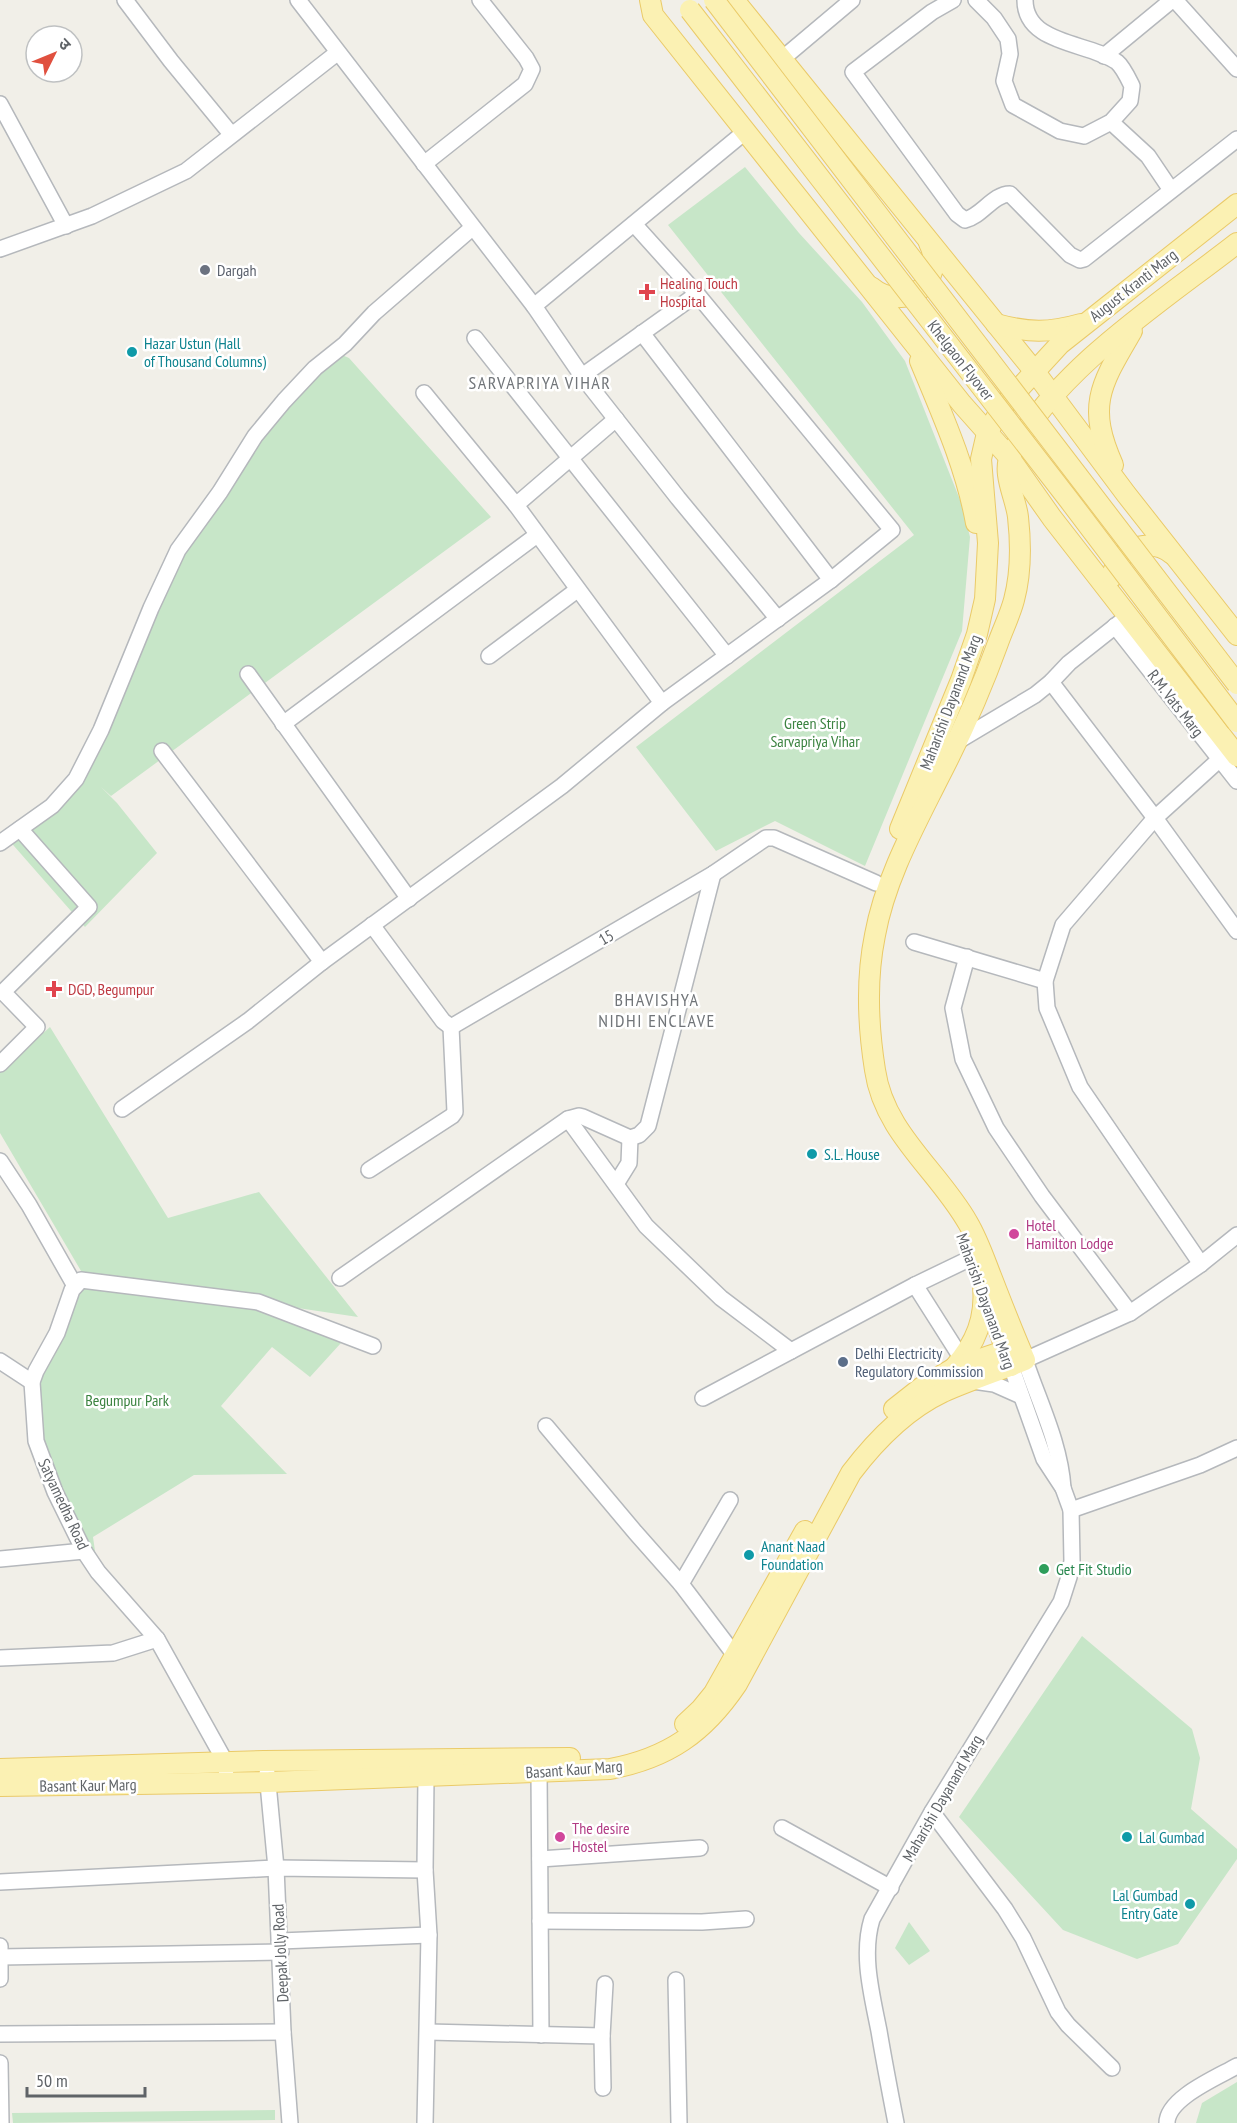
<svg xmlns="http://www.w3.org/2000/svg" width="1237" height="2123" viewBox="0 0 1237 2123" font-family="'PT Sans Narrow','Noto Sans Devanagari',sans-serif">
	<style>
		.green { fill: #c7e6c8 }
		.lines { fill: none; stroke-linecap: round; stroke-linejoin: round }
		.minor-casing { stroke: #b5b8bc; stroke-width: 18 }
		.major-casing { stroke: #eaca68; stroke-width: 22 }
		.minor { stroke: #fff; stroke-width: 15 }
		.major { stroke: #fbf1b3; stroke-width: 20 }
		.major-bridge-casing { stroke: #eaca68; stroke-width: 22; stroke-linecap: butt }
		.major-bridge { stroke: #fbf1b3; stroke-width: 20 }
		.worship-dot { fill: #6b7280; stroke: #fff; stroke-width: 2 }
		.health-dot { fill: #e0444e; stroke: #fff; stroke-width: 2 }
		.culture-dot { fill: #0f9aa8; stroke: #fff; stroke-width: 2 }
		.hotel-dot { fill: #d1479c; stroke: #fff; stroke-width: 2 }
		.service-dot { fill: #5c6f8a; stroke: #fff; stroke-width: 2 }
		.leisure-dot { fill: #2e9e5b; stroke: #fff; stroke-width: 2 }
		.labels { text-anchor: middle; stroke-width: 5; stroke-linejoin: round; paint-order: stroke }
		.worship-label { font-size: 16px; fill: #5b616d; stroke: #fff; text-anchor: start }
		.health-label { font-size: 16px; fill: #be3a42; stroke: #fff; text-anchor: start }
		.street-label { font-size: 16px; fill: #5f6367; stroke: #fff }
		.culture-label { font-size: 16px; fill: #0d838f; stroke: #fff; text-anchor: start }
		.park-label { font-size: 16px; fill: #3b8340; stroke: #fff }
		.hotel-label { font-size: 16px; fill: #b23c85; stroke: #fff; text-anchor: start }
		.service-label { font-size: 16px; fill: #4e5e75; stroke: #fff; text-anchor: start }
		.leisure-label { font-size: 16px; fill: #27864d; stroke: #fff; text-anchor: start }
		.neighbourhood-label { font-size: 18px; letter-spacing: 1.5px; fill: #717579; stroke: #fff }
	</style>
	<rect width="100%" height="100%" fill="#f1efe8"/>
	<g class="green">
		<path d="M 745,167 L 799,233 L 862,302 L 905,361 L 962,505 L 970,537 L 962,631 L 865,866 L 775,821 L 716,851 L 636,747 L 914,535 L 668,225 Z"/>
		<path d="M 335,352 L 349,358 L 491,517 L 111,796 L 101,787 L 117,803 L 157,853 L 85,927 L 7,838 L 81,769 L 151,608 L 255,436 Z"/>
		<path d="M 50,1027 L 168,1218 L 259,1192 L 358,1317 L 291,1307 L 351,1332 L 310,1377 L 272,1347 L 221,1406 L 287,1474 L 194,1475 L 93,1537 L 98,1572 L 36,1441 L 31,1392 L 84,1276 L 0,1133 L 0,1072 Z"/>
		<path d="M 1082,1636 L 1192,1729 L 1200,1758 L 1191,1809 L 1237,1849 L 1237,1859 L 1178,1944 L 1137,1959 L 1063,1930 L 959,1817 Z"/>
		<path d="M 909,1922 L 930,1951 L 909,1965 L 895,1948 Z"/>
		<path d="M 1237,2082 L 1237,2123 L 1196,2123 L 1202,2103 Z"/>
		<path d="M 275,2110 L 275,2120 L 13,2123 L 12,2113 Z"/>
	</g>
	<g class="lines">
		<defs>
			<g id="minor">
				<path d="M 125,0 L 171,61 L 231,134"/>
				<path d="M 298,0 L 534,306 L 582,376 L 678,498 L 778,619"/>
				<path d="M 953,0 L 932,12 L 853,72 L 957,214 L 965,220 C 982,216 993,194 1010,194 L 1070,255 L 1080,260 L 1084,259 L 1237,139"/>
				<path d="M 976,0 L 994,18 L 1008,39 L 1010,54 L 1004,81 L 1013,105 L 1060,131 L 1084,136 L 1111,122 L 1130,101 L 1132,86 C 1128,78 1123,67 1117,62 C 1089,42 1025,45 1025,0"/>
				<path d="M 1175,0 L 1237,69"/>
				<path d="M 1104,56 L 1172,0"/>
				<path d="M 782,59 L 852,0"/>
				<path d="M 0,104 L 66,226"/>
				<path d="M 1111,122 L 1148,156 L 1171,190"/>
				<path d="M 424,164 L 525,84 L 532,69 L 526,58 L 480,0"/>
				<path d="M 0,249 L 92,216 L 186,171 L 337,53"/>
				<path d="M 534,306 L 746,131"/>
				<path d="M 642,333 L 831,580"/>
				<path d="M 475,338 L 727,656"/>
				<path d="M 582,376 L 697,294"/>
				<path d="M 424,393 L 516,505 L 662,703"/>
				<path d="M 516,505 L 616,419"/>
				<path d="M 1115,626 L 1237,781"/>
				<path d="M 489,656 L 577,590"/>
				<path d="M 248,674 L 409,899"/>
				<path d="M 1051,682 L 1155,818 L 1237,931"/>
				<path d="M 283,724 L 537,535"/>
				<path d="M 958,741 L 1035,695 L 1051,682 L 1069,663 L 1128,616"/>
				<path d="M 162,751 L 322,962"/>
				<path d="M 0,843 L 52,806 L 76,779 L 101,730 L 151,608 L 178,550 L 220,492 L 255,436 L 284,401 L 315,368 L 345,344 L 374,313 L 472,228"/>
				<path d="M 372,925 L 443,1021 L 451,1027 L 713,874 L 766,838 L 774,838 L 876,883"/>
				<path d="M 914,942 L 1045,981"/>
				<path d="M 967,957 L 953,1008 L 963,1059 L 996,1128 L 1042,1196 L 1130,1313"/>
				<path d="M 0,1064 L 37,1027 L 3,992 L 89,907 L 20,829"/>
				<path d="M 122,1109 L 248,1021 L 322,962 L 562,786 L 662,703 L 831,580 L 892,530 L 697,294 L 634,224"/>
				<path d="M 568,1119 L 646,1226 L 721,1298 L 791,1351"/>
				<path d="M 0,1161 L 29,1205 L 75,1286"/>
				<path d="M 369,1170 L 452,1116 L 455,1112 L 451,1027"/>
				<path d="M 616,1184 L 629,1163 L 630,1138"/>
				<path d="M 1201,1264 L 1080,1087 L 1047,1008 L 1045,981 L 1063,925 L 1155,818 L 1220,759"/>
				<path d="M 340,1278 L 568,1119 L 579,1116 L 583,1117 L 630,1138 L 639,1135 L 648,1126 L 713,874"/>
				<path d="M 915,1285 L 962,1359"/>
				<path d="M 0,1361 L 32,1382"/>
				<path d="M 973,1381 L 994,1384 L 1021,1396"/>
				<path d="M 703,1398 L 915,1285 L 973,1257"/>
				<path d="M 546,1426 L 635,1532 L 681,1584 L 734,1654"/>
				<path d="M 1063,1488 C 1060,1443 1039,1402 1025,1360 L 1130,1313 L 1201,1264 L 1237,1235"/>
				<path d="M 1071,1510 L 1200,1465 L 1237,1448"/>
				<path d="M 0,1559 L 84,1551"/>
				<path d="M 681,1584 L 730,1500"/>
				<path d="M 0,1658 L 113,1653 L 157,1639"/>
				<path d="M 226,1770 L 226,1763 L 157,1639 L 98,1572 L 84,1551 L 55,1492 L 36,1441 L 32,1382 L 36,1371 L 57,1333 L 72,1290 L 81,1280 L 258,1302 L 373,1346"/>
				<path d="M 539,1772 L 541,2035"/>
				<path d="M 267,1773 L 276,1868 L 283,2032 L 290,2123"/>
				<path d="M 932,1812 L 1005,1909 L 1023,1938 L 1058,2012 L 1068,2025 L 1112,2068"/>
				<path d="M 782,1828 L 891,1888"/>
				<path d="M 540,1859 L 700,1848"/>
				<path d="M 0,1882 L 276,1868 L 425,1870"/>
				<path d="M 540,1921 L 702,1922 L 746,1919"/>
				<path d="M 280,1941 L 429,1935"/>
				<path d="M 0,1946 L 0,1979"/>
				<path d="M 0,1957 L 281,1952"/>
				<path d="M 676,1980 L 679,2123"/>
				<path d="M 428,2032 L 602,2036"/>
				<path d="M 0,2034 L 283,2032"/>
				<path d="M 0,2063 L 1,2123"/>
				<path d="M 603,2088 L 602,2036 L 605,1984"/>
				<path d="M 425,2123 L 429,1935 L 425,1870 L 426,1777"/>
				<path d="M 896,2123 C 890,2092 884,2061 879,2031 C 872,1995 861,1955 872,1919 L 932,1812 L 1061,1602 L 1069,1577 L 1072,1561 L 1071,1510 L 1063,1488 L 1044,1459 L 1011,1366"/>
				<path d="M 1167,2123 C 1167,2098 1218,2077 1237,2066"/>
			</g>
			<g id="major">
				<path d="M 650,0 L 653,15 L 962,404 L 1009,457 L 1052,518 L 1237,756"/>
				<path d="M 734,0 L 1035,372 L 1126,494 L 1237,635"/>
				<path d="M 871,287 C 904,315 948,281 929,243"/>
				<path d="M 996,324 C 1029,333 1049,333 1081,324"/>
				<path d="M 920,361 C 942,414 966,467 976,523"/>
				<path d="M 1113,465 C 1086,405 1101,384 1132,331"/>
				<path d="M 1112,577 C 1113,573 1114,567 1117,563 C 1128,544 1155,540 1172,554"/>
				<path d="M 900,829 L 961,680 L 977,634 L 985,599 L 988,543 L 981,459 L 987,433 L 1004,405 L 1060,344 L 1237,204"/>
				<path d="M 991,1307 L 1011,1366"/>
				<path d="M 954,1368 C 976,1343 986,1318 983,1285"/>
				<path d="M 894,1409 L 922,1387 L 954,1368 L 1016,1347"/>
				<path d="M 685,1724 L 701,1709 L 714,1693 L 805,1531"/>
				<path d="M 0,1769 L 264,1761 L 570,1758"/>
				<path d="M 0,1786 L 269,1782 L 610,1769 C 668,1758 704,1733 737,1684 L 851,1473 C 876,1440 905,1410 943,1392 C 970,1380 998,1371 1025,1360 C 1013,1333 1002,1304 991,1276 C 984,1258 978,1240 968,1223 C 938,1170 884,1133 875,1070 C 868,1026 866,979 875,935 C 885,880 913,829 938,779 C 961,735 981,690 998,643 C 1003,629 1010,615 1014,600 C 1021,574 1021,544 1018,517 C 1016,498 1001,472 1011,454 C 1059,367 1160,303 1237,243"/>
			</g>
		</defs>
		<use href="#minor" class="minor-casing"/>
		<use href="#major" class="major-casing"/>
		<use href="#minor" class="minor"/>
		<use href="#major" class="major"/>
		<defs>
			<g id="major-bridge">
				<path d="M 714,0 L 1237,684"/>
				<path d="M 690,10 L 1069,500 L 1237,722"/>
			</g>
		</defs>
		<use href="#major-bridge" class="major-bridge-casing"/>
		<use href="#major-bridge" class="major-bridge"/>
	</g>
	<circle class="worship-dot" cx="205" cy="270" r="6"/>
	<g class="health-dot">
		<path d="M644 283h6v6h6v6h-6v6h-6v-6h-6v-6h6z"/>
		<path d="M51 980h6v6h6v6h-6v6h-6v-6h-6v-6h6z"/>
	</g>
	<g class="culture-dot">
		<circle cx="132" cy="352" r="6"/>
		<circle cx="812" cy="1154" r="6"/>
		<circle cx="749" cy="1555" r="6"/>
		<circle cx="1127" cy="1837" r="6"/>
		<circle cx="1190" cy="1904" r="6"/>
	</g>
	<g class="hotel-dot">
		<circle cx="1014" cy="1234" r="6"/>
		<circle cx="560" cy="1837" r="6"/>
	</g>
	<circle class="service-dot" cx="843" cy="1362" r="6"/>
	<circle class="leisure-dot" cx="1044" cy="1569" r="6"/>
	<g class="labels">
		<g class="worship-label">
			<text x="217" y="276">Dargah</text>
		</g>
		<g class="health-label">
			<text x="660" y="289">Healing Touch<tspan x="660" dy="18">Hospital</tspan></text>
			<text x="68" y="995">DGD, Begumpur</text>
		</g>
		<g class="street-label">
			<text transform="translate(1133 285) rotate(-38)" y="6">August Kranti Marg</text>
			<text transform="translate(961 360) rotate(52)" y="6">Khelgaon Flyover</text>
			<text transform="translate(950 702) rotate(-69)" y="6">Maharishi Dayanand Marg</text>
			<text transform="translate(1176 703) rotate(52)" y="6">R.M. Vats Marg</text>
			<text transform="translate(606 937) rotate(-30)" y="6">15</text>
			<text transform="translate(986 1301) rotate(70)" y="6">Maharishi Dayanand Marg</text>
			<text transform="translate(64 1504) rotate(65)" y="6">Satyamedha Road</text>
			<text transform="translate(574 1769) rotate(-4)" y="6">Basant Kaur Marg</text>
			<text transform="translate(88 1785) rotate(-1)" y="6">Basant Kaur Marg</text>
			<text transform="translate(942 1798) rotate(-60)" y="6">Maharishi Dayanand Marg</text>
			<text transform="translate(280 1953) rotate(-93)" y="6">Deepak Jolly Road</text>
		</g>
		<g class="culture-label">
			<text x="144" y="349">Hazar Ustun (Hall<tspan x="144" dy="18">of Thousand Columns)</tspan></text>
			<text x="824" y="1160">S.L. House</text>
			<text x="761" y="1552">Anant Naad<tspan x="761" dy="18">Foundation</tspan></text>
			<text x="1139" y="1843">Lal Gumbad</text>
			<text x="1178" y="1901" text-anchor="end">Lal Gumbad<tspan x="1178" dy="18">Entry Gate</tspan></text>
		</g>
		<g class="park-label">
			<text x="815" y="729">Green Strip<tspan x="815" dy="18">Sarvapriya Vihar</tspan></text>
			<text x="127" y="1406">Begumpur Park</text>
		</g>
		<g class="hotel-label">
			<text x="1026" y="1231">Hotel<tspan x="1026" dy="18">Hamilton Lodge</tspan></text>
			<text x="572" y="1834">The desire<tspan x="572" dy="18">Hostel</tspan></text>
		</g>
		<g class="service-label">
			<text x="855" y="1359">Delhi Electricity<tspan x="855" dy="18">Regulatory Commission</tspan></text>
		</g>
		<g class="leisure-label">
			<text x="1056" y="1575">Get Fit Studio</text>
		</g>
		<g class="neighbourhood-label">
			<text x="540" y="389">SARVAPRIYA VIHAR</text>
			<text x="657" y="1006">BHAVISHYA<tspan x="657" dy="21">NIDHI ENCLAVE</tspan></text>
		</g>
	</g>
	<g transform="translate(54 54) rotate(47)"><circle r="28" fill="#ffffff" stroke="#bfc1c2" stroke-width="1.5"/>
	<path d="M0-4.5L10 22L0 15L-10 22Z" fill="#e0503f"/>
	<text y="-9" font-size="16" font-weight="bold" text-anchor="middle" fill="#5f6367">उ</text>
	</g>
	<path d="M27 2087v9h118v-9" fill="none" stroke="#5f6367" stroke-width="3"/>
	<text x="36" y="2087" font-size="18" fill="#5f6367" stroke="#ffffff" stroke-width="4.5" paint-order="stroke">50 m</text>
</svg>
